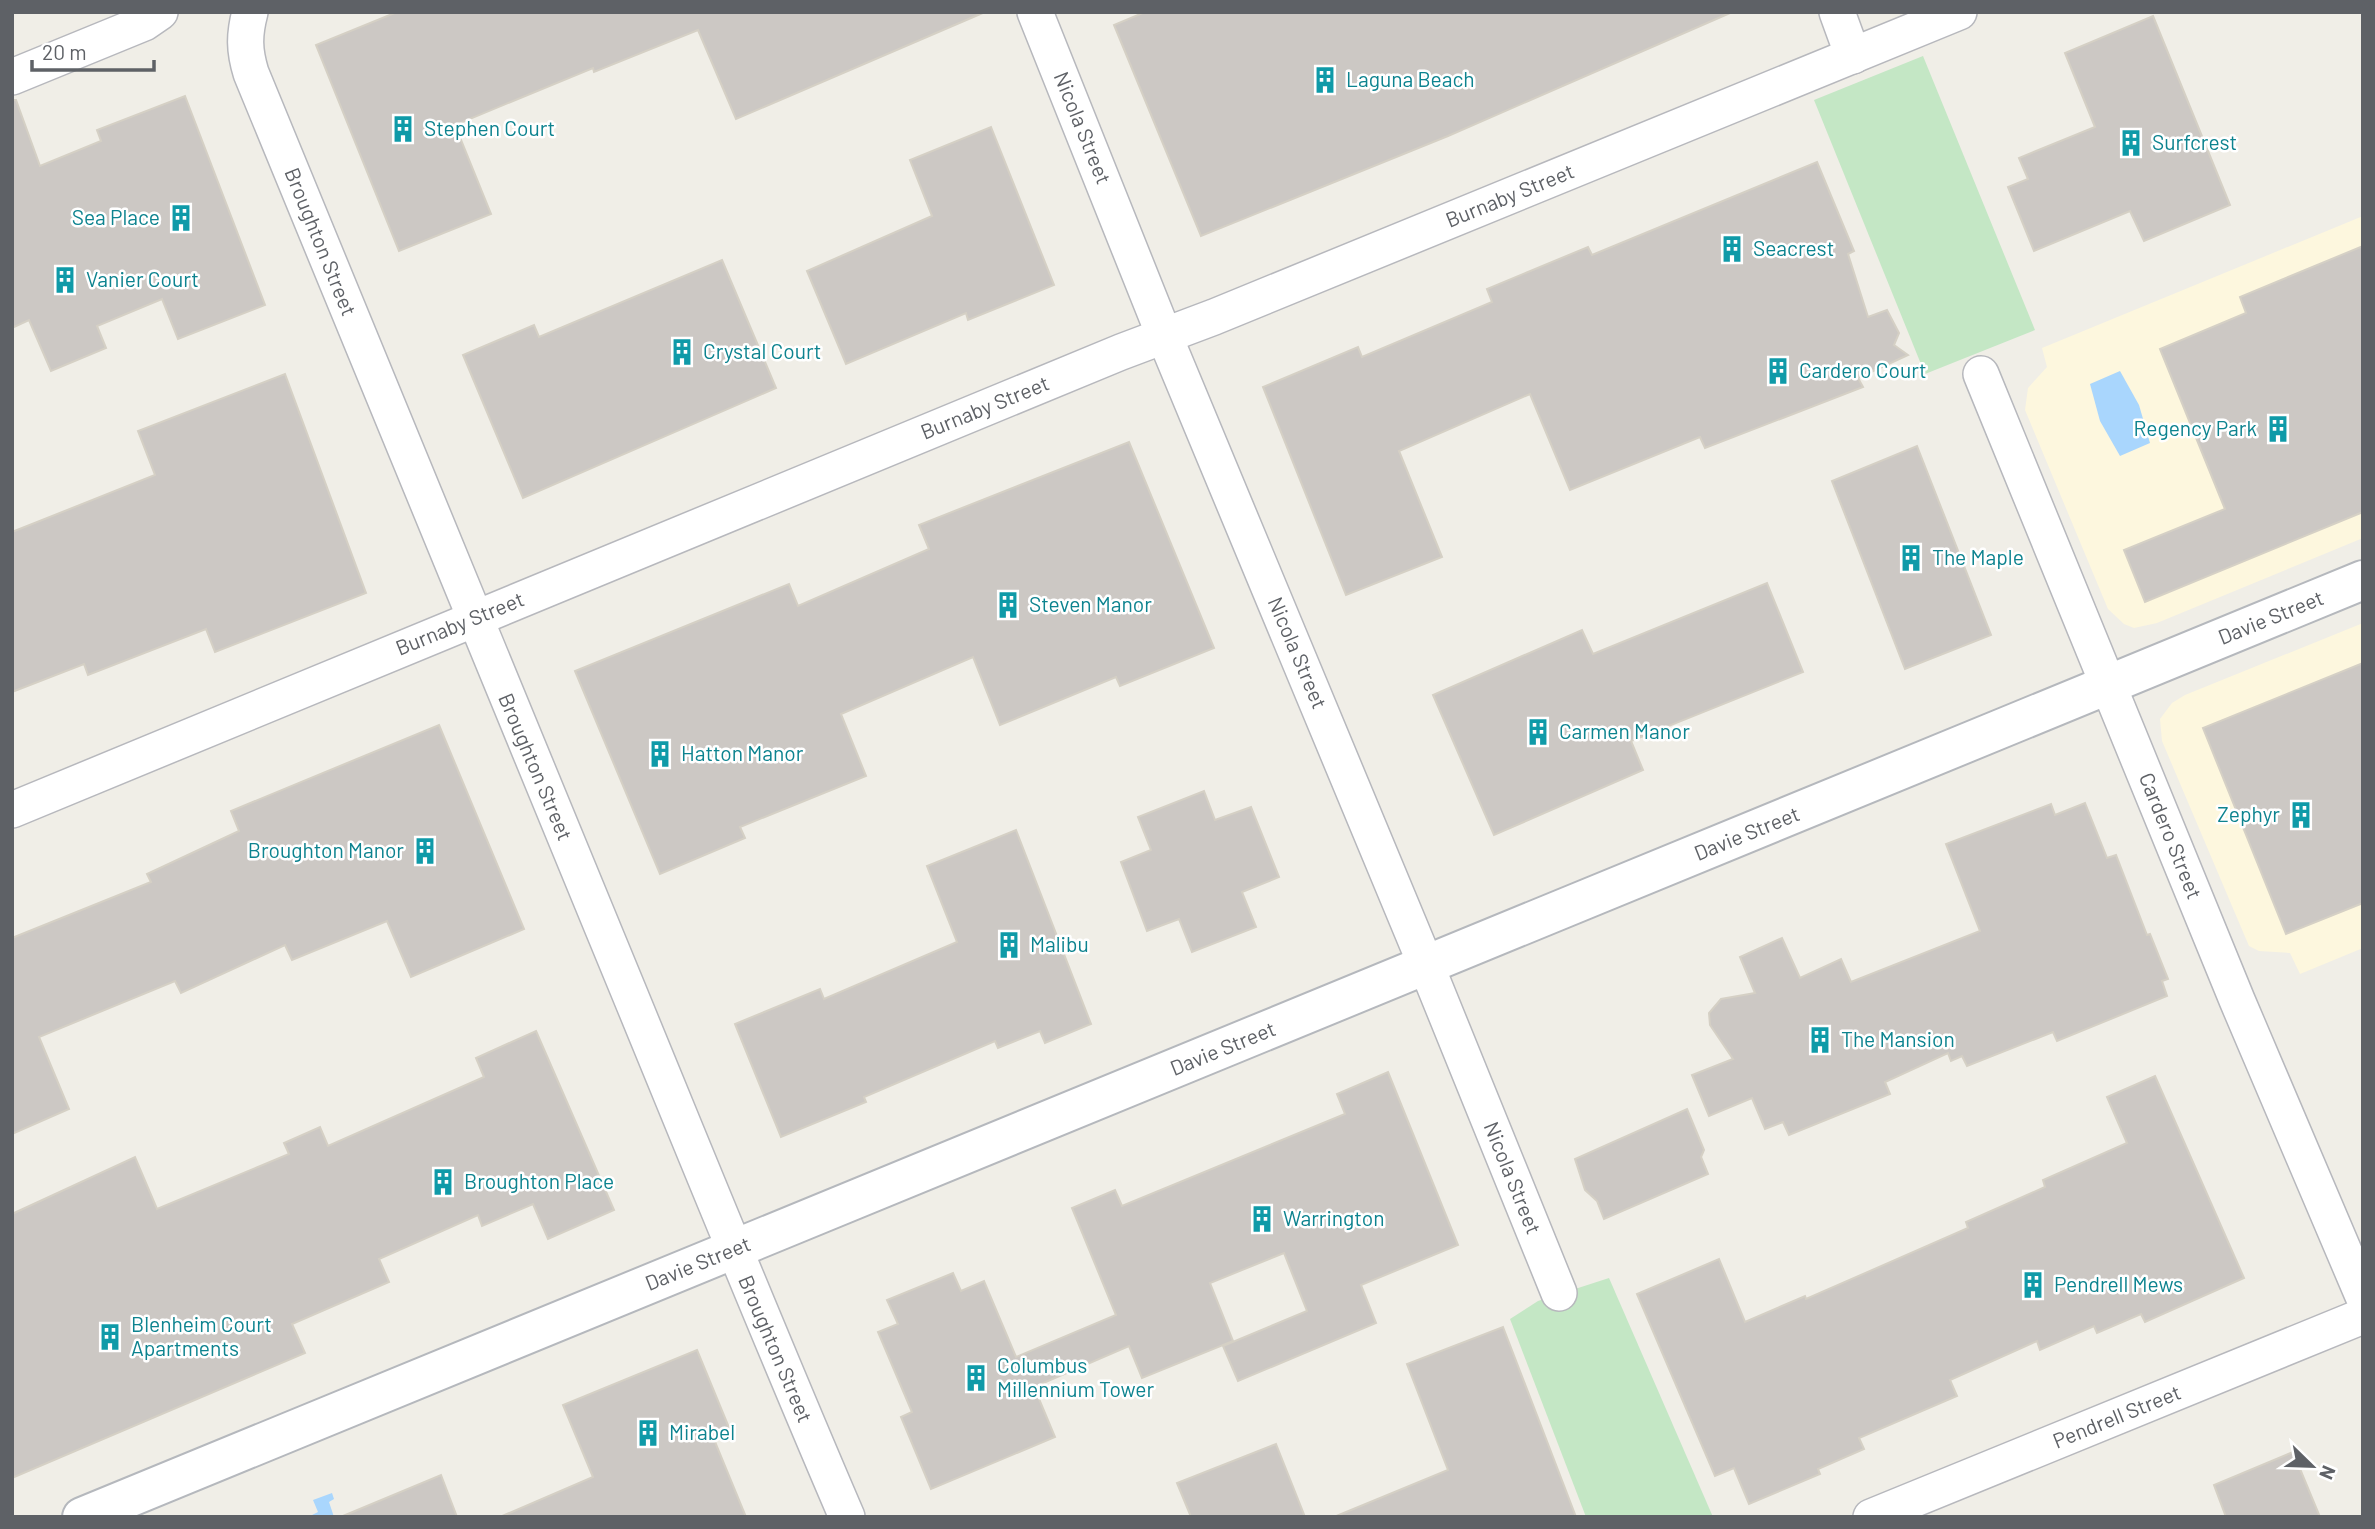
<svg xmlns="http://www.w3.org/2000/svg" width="2375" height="1529" viewBox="0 0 2375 1529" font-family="Barlow,sans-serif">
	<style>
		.commercial { fill: #fdf7de }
		.green { fill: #c4e7c5 }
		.water { fill: #a9d6fd }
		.building { fill: #ccc8c4; stroke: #d5d0c5; stroke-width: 2 }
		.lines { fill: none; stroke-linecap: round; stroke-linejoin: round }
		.minor-casing { stroke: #b7b8bd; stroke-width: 38 }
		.secondary-casing { stroke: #b5b8bd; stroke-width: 42 }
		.minor { stroke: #fff; stroke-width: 35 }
		.secondary { stroke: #fff; stroke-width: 38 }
		.labels { text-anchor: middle; stroke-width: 5; stroke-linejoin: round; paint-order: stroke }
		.culture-label { font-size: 21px; fill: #0d838f; stroke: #fff; text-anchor: start }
		.street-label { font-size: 21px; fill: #5e6166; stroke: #fff }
	</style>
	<rect width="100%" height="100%" fill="#f0eee7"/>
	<g class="commercial">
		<path d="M 2363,216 L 2363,538 L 2157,623 L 2134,628 L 2124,624 L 2108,609 L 2025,410 L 2028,388 L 2047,367 L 2042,348 Z"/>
		<path d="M 2363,623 L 2363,948 L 2300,974 L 2290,953 L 2259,951 L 2249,946 L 2162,741 L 2160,719 L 2172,703 L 2185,695 Z"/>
	</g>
	<g class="green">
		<path d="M 1923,56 L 2035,330 L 1925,374 L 1814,100 Z"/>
		<path d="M 1609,1278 L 1713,1517 L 1586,1517 L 1510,1319 L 1538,1301 Z"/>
	</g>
	<g class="water">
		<path d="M 2120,371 L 2139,405 L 2150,443 L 2120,456 L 2100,421 L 2090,384 Z"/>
		<path d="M 332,1493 L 334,1499 L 329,1502 L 334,1517 L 308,1517 L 318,1512 L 313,1500 Z"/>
	</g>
	<g class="building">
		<path d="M 397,12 L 985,12 L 736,119 L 698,30 L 594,72 L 593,68 L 455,125 L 491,214 L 399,251 L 316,45 Z"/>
		<path d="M 1145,12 L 1730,12 L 1730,13 L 1448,136 L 1201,236 L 1114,25 Z"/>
		<path d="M 2153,16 L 2230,205 L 2144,241 L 2130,211 L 2034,251 L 2008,187 L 2028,179 L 2019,158 L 2095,127 L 2065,53 Z"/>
		<path d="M 185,96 L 265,305 L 178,339 L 162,299 L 97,326 L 106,348 L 51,371 L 29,320 L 12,328 L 12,100 L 16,100 L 40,166 L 101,141 L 97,130 Z"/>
		<path d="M 991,127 L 1054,285 L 968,320 L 966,313 L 846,364 L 807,271 L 932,216 L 910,160 Z"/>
		<path d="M 1817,162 L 1854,251 L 1848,254 L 1868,317 L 1887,310 L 1899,333 L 1894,345 L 1908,355 L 1858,378 L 1863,387 L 1705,448 L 1700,437 L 1570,490 L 1530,394 L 1399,451 L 1442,557 L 1346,595 L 1263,387 L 1358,347 L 1362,357 L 1492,302 L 1487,289 L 1588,247 L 1592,255 Z"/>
		<path d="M 2363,246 L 2363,512 L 2145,602 L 2124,550 L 2225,509 L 2160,349 L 2246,313 L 2240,297 Z"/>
		<path d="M 722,260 L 776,388 L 523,498 L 463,355 L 534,325 L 539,337 Z"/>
		<path d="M 285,374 L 366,593 L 215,652 L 206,629 L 88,675 L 84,664 L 12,692 L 12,532 L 155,475 L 138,431 Z"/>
		<path d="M 1129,442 L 1214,648 L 1120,686 L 1116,677 L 1000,725 L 973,657 L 841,714 L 866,776 L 740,827 L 745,838 L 660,874 L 575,671 L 789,584 L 798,606 L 929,549 L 919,525 Z"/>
		<path d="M 1917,446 L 1991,635 L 1905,669 L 1832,481 Z"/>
		<path d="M 1767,583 L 1803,672 L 1631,741 L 1643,770 L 1494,835 L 1433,695 L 1582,630 L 1593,654 Z"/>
		<path d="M 2363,663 L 2363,903 L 2286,934 L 2203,728 Z"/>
		<path d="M 439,725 L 524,929 L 411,977 L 387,921 L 292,960 L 285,945 L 181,993 L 175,981 L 39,1037 L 69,1109 L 12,1134 L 12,938 L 151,882 L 147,874 L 239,831 L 231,811 Z"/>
		<path d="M 1204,791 L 1215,820 L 1251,807 L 1279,877 L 1242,892 L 1256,927 L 1192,952 L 1179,919 L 1147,931 L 1121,862 L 1151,850 L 1138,817 Z"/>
		<path d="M 2085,803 L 2107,858 L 2116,855 L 2147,935 L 2150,934 L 2168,979 L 2162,981 L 2167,996 L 2057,1041 L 2053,1032 L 1967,1066 L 1962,1056 L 1951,1061 L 1948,1053 L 1885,1082 L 1890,1094 L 1789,1135 L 1783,1122 L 1765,1129 L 1752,1098 L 1709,1116 L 1692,1075 L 1733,1059 L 1710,1025 L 1709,1013 L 1721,999 L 1755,993 L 1740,957 L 1782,938 L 1800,978 L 1841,959 L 1851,982 L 1980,931 L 1946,844 L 2051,804 L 2055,815 Z"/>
		<path d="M 1016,830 L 1091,1024 L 1045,1043 L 1040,1031 L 998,1048 L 995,1041 L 864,1097 L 866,1102 L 781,1137 L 735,1024 L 820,989 L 824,999 L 957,942 L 927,866 Z"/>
		<path d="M 536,1031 L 614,1210 L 548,1239 L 533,1204 L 482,1226 L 478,1215 L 379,1259 L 389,1282 L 292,1324 L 305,1353 L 12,1478 L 12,1214 L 135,1157 L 157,1209 L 289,1154 L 284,1143 L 320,1127 L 328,1146 L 484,1077 L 476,1058 Z"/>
		<path d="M 1388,1072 L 1458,1245 L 1361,1285 L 1376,1323 L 1238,1381 L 1223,1346 L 1307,1311 L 1284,1253 L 1210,1283 L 1233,1341 L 1142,1378 L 1129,1346 L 1034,1387 L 1055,1437 L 931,1489 L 901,1417 L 912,1412 L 878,1332 L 898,1324 L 887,1300 L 953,1273 L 961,1291 L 984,1281 L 1016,1357 L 1116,1315 L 1072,1208 L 1115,1190 L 1122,1206 L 1345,1114 L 1337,1094 Z"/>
		<path d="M 2155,1076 L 2244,1278 L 2145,1322 L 2141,1314 L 2097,1333 L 2094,1326 L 2040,1350 L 2037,1341 L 1950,1380 L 1957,1396 L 1859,1438 L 1864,1449 L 1818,1469 L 1820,1474 L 1749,1504 L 1734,1468 L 1715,1476 L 1637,1294 L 1719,1259 L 1745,1322 L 1805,1296 L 1806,1299 L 1968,1228 L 1966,1222 L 2045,1187 L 2043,1180 L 2127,1143 L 2107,1097 Z"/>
		<path d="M 1687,1109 L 1704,1150 L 1701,1157 L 1708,1174 L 1604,1219 L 1597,1201 L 1585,1190 L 1575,1159 Z"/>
		<path d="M 1503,1327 L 1576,1517 L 1334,1517 L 1448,1470 L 1407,1364 Z"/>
		<path d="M 697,1350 L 730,1430 L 713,1437 L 746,1517 L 500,1517 L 593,1477 L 563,1405 Z"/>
		<path d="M 1276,1444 L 1305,1517 L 1191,1517 L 1177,1483 Z"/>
		<path d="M 2293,1452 L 2320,1517 L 2226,1517 L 2214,1485 Z"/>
		<path d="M 441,1475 L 457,1517 L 343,1517 L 343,1516 Z"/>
	</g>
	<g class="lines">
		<defs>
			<g id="minor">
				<path d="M 250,12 C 244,35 244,50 251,73 C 367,359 485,644 603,929 C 684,1125 763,1322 847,1517"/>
				<path d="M 1035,12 L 1164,335 L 1426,965 L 1559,1293"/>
				<path d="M 1837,12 L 1853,56"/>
				<path d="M 12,77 L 144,23 L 160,12"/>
				<path d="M 1981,374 L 2237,1000 L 2363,1296"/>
				<path d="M 12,810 L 1121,352 L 1214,317 L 1959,12"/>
				<path d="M 1871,1517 L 2363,1316"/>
			</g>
			<path id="secondary" d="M 82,1517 L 2363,580"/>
		</defs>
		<use href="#minor" class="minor-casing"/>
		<use href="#secondary" class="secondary-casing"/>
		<use href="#minor" class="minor"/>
		<use href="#secondary" class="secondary"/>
	</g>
	<defs>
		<symbol id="building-bare" viewBox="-9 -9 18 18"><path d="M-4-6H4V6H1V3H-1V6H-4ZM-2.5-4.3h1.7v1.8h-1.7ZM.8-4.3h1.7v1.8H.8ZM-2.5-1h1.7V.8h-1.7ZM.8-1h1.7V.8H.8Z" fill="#0f9aa8" stroke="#fff" stroke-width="2.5" paint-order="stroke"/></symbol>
	</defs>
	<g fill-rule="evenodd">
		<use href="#building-bare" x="1306" y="61" width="38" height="38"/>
		<use href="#building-bare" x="384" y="110" width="38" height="38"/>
		<use href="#building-bare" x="2112" y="124" width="38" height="38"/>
		<use href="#building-bare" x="162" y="199" width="38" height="38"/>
		<use href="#building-bare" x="1713" y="230" width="38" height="38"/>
		<use href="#building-bare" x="46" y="261" width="38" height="38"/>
		<use href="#building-bare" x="663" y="333" width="38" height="38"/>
		<use href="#building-bare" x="1759" y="352" width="38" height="38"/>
		<use href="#building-bare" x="2259" y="410" width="38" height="38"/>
		<use href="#building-bare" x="1892" y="539" width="38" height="38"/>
		<use href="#building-bare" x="989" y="586" width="38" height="38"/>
		<use href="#building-bare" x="1519" y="713" width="38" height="38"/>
		<use href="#building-bare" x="641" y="735" width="38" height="38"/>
		<use href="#building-bare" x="2282" y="796" width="38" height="38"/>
		<use href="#building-bare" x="406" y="832" width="38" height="38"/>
		<use href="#building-bare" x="990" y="926" width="38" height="38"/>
		<use href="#building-bare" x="1801" y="1021" width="38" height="38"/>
		<use href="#building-bare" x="424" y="1163" width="38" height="38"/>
		<use href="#building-bare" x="1243" y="1200" width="38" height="38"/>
		<use href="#building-bare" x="2014" y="1266" width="38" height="38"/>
		<use href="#building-bare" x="91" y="1318" width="38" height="38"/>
		<use href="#building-bare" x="957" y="1359" width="38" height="38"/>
		<use href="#building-bare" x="629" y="1414" width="38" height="38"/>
	</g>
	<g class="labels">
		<g class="culture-label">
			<text x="1346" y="87">Laguna Beach</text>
			<text x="424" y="136">Stephen Court</text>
			<text x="2152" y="150">Surfcrest</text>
			<text x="160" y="225" text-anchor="end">Sea Place</text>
			<text x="1753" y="256">Seacrest</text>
			<text x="86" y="287">Vanier Court</text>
			<text x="703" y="359">Crystal Court</text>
			<text x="1799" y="378">Cardero Court</text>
			<text x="2257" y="436" text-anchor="end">Regency Park</text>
			<text x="1932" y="565">The Maple</text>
			<text x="1029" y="612">Steven Manor</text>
			<text x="1559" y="739">Carmen Manor</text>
			<text x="681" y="761">Hatton Manor</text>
			<text x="2280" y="822" text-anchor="end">Zephyr</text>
			<text x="404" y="858" text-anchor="end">Broughton Manor</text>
			<text x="1030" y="952">Malibu</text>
			<text x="1841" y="1047">The Mansion</text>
			<text x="464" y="1189">Broughton Place</text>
			<text x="1283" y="1226">Warrington</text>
			<text x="2054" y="1292">Pendrell Mews</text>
			<text x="131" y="1332">Blenheim Court<tspan x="131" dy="24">Apartments</tspan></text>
			<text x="997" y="1373">Columbus<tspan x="997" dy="24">Millennium Tower</tspan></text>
			<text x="669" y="1440">Mirabel</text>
		</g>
		<g class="street-label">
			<text transform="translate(1082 128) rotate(68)" y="7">Nicola Street</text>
			<text transform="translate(1510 196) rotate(-22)" y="7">Burnaby Street</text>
			<text transform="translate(320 242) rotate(68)" y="7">Broughton Street</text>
			<text transform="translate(985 408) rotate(-22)" y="7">Burnaby Street</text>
			<text transform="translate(2271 618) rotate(-22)" y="7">Davie Street</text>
			<text transform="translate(460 624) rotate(-22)" y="7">Burnaby Street</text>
			<text transform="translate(1297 653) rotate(67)" y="7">Nicola Street</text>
			<text transform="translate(535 767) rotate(67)" y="7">Broughton Street</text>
			<text transform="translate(1747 834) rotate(-22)" y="7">Davie Street</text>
			<text transform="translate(2170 836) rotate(68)" y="7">Cardero Street</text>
			<text transform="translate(1223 1049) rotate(-22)" y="7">Davie Street</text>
			<text transform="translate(1512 1178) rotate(68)" y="7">Nicola Street</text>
			<text transform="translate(698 1264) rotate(-22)" y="7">Davie Street</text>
			<text transform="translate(775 1349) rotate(67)" y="7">Broughton Street</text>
			<text transform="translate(2117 1417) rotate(-22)" y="7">Pendrell Street</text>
		</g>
	</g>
	<rect width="2375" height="1529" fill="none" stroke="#5e6166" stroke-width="28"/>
	<g transform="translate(2312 1466) rotate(113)" stroke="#ffffff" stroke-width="5" paint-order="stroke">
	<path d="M0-5L12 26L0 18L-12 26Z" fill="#5e6166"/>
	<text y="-10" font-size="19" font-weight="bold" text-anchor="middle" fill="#5e6166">N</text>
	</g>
	<path d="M32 60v10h122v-10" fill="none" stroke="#5e6166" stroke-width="3.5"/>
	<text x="42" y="60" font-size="21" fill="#5e6166" stroke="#ffffff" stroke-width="5" paint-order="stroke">20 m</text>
</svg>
